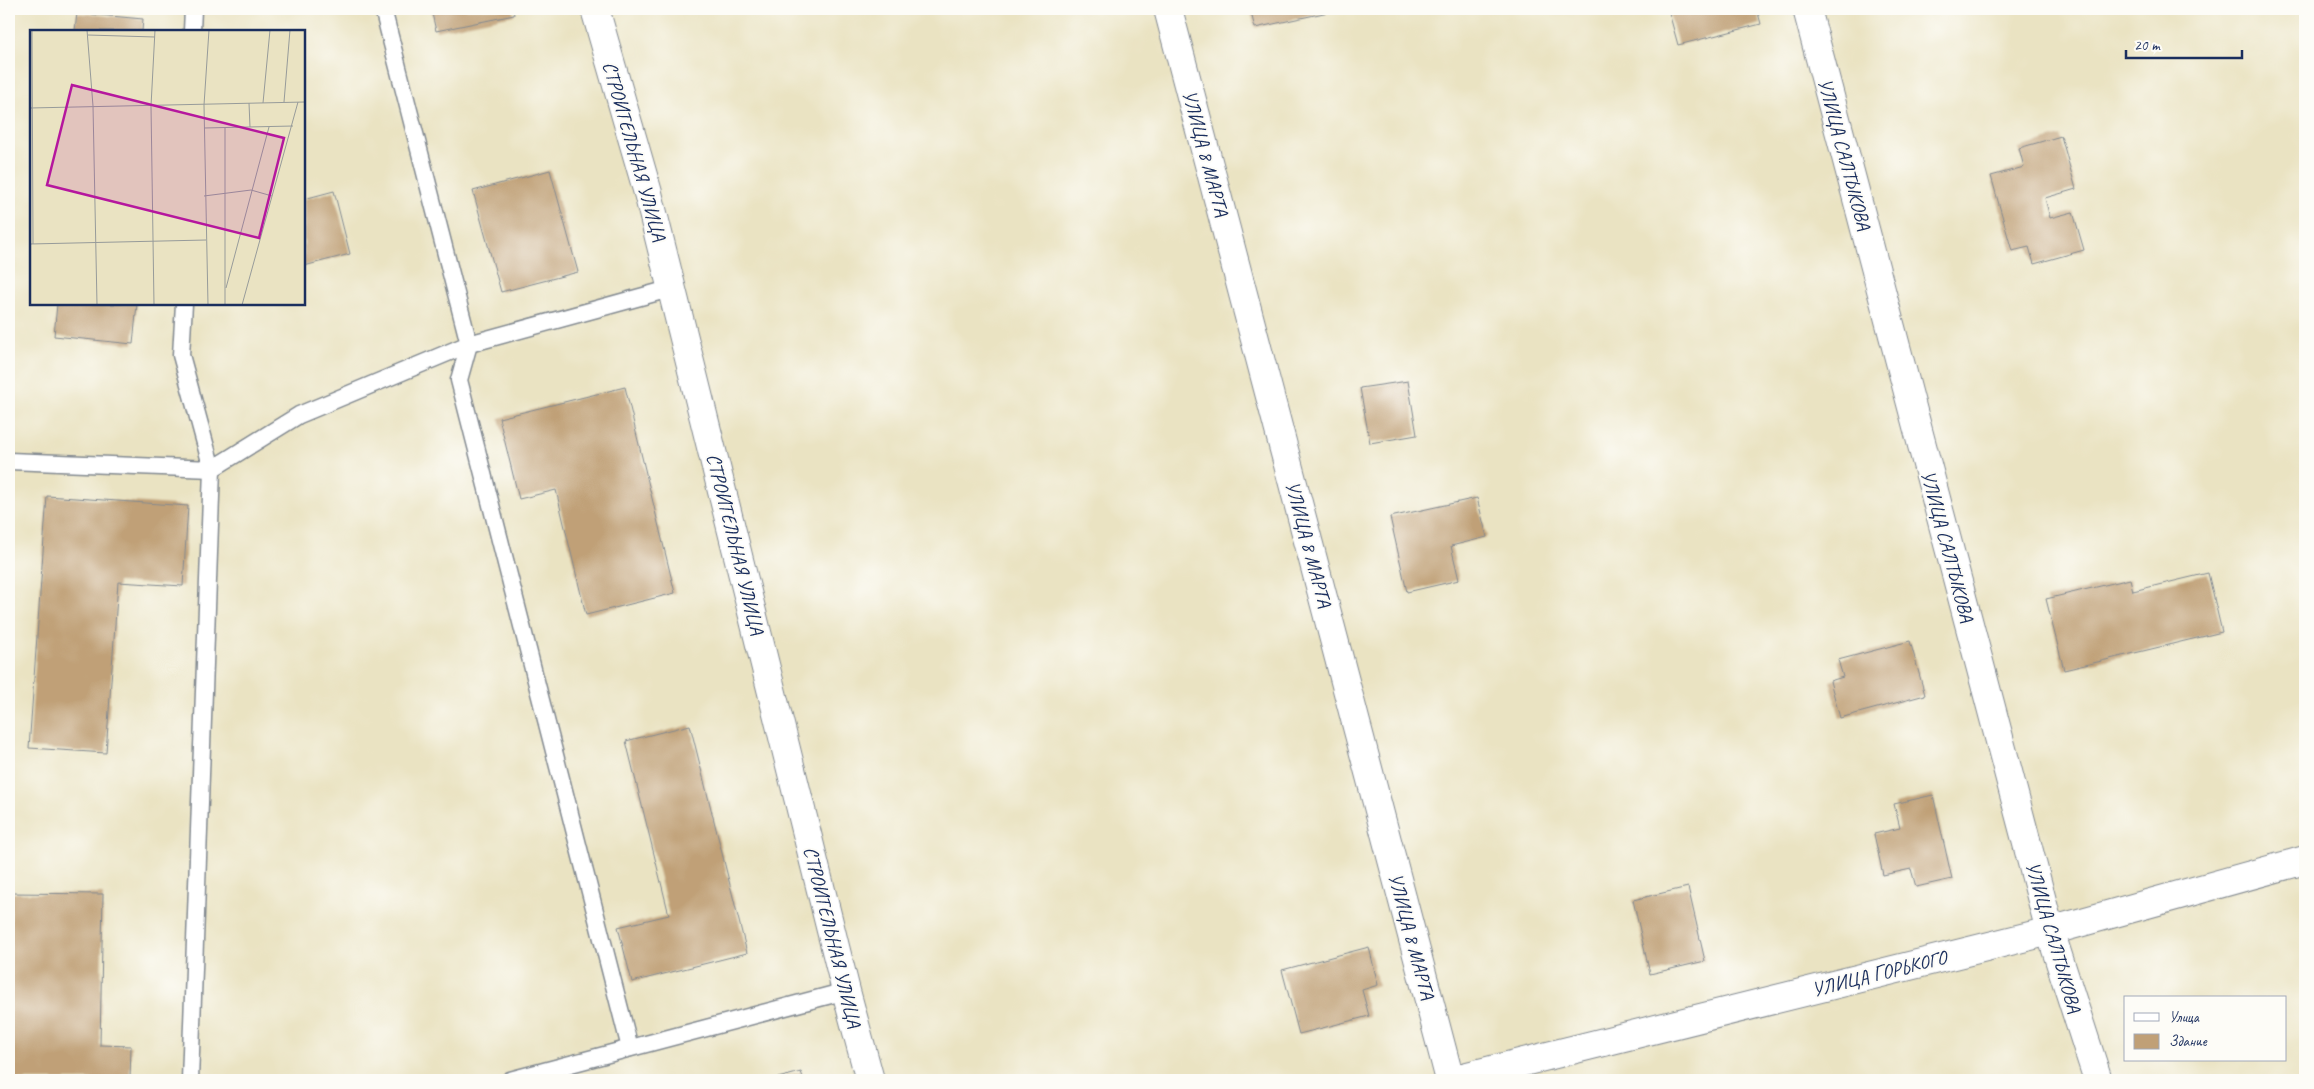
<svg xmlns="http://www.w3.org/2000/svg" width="2314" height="1089" viewBox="0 0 2314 1089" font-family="Caveat,sans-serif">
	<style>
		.building { fill: #c0a077 }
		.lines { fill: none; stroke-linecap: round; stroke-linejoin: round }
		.lane-casing { stroke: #828990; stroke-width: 19 }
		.street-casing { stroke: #828990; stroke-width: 30 }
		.secondary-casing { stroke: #828990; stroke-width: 30 }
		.lane { stroke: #fff; stroke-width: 16 }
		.street { stroke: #fff; stroke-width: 28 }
		.secondary { stroke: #fff; stroke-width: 28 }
		.labels { text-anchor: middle; stroke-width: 4; stroke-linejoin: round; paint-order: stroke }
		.street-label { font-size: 20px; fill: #1b2f5e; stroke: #fdfcf7 }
		.inset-road { fill: none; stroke: #979b9a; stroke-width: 1 }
		.view { fill: #b5179e; fill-opacity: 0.15; stroke: #b5179e; stroke-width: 2.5 }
		.inset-edge { fill: none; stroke: #1b2f5e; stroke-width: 2.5 }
	</style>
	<rect width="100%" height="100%" fill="#fdfcf7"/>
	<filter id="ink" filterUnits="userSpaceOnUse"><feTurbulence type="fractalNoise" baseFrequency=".02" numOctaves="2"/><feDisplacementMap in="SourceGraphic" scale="10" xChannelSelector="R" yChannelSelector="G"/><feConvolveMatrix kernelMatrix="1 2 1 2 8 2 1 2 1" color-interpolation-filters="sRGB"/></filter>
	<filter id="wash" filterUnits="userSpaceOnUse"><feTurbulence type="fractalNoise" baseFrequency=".0096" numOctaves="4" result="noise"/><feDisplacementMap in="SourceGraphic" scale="20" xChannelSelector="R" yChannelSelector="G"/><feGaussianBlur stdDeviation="1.12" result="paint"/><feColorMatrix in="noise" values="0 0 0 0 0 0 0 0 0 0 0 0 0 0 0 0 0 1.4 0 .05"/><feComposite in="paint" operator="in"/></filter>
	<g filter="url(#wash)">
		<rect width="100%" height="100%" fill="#eae3c2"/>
		<g id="blocks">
			<g class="building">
				<path d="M 431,9 L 513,9 L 514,15 L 436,31 Z"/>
				<path d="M 1250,9 L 1332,9 L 1333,11 L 1255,28 Z"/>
				<path d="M 1668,9 L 1757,9 L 1761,24 L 1678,45 Z"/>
				<path d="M 77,13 L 143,19 L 142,31 L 75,31 Z"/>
				<path d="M 2061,136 L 2076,189 L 2045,198 L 2050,218 L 2073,212 L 2084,250 L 2034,264 L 2029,247 L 2012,251 L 1991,176 L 2024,167 L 2019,148 Z"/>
				<path d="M 550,170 L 578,272 L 501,292 L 473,191 Z"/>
				<path d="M 334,191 L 350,254 L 304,266 L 304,199 Z"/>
				<path d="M 57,304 L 137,304 L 133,344 L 54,336 Z"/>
				<path d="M 1408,381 L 1417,435 L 1370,443 L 1360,388 Z"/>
				<path d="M 625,387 L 675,593 L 586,615 L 556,490 L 519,499 L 499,418 Z"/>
				<path d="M 47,496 L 188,506 L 183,586 L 118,582 L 106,753 L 29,748 Z"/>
				<path d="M 1477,498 L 1487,537 L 1451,546 L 1459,580 L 1407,592 L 1390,517 Z"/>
				<path d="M 2208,573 L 2222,632 L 2064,670 L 2046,599 L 2130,579 L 2133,591 Z"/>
				<path d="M 1910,641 L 1925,695 L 1840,718 L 1830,681 L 1843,677 L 1838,660 Z"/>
				<path d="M 690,725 L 747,953 L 632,982 L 618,927 L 669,915 L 626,741 Z"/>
				<path d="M 1933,795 L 1952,879 L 1916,887 L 1911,869 L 1883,875 L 1874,834 L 1900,828 L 1894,804 Z"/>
				<path d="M 1688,887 L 1705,961 L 1650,974 L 1633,900 Z"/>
				<path d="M 11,893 L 103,894 L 100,1045 L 131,1046 L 130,1080 L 9,1080 Z"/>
				<path d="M 1369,947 L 1378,985 L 1362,990 L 1369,1016 L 1299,1034 L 1282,970 Z"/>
				<path d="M 801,1072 L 804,1080 L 770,1080 Z"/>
			</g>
		</g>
	</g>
	<g filter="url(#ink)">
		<use href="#blocks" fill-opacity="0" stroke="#828990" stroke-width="1"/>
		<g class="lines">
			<defs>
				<g id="lane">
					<path d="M 383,9 L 469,344 L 459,380 L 630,1048"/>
					<path d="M 192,31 L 193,9"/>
					<path d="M 184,304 L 181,355 L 212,469 L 190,1080"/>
					<path d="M 9,461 L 212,469 L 299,415 L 469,344 L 673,288"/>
					<path d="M 510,1080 L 846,991"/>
				</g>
				<g id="street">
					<path d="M 1168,9 L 1450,1080"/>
					<path d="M 1807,9 L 2050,931 L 2098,1080"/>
				</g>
				<g id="secondary">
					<path d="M 595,9 L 648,193 L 846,991 L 870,1080"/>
					<path d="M 1451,1080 L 2050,931 L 2305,860"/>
				</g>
			</defs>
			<use href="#lane" class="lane-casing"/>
			<use href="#street" class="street-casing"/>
			<use href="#secondary" class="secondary-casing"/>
			<use href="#lane" class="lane"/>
			<use href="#street" class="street"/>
			<use href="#secondary" class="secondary"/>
		</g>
	</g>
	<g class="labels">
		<g class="street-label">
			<text transform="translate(635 151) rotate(74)" y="7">СТРОИТЕЛЬНАЯ УЛИЦА</text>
			<text transform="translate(1206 153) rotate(75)" y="7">УЛИЦА 8 МАРТА</text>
			<text transform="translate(1845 154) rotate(75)" y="7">УЛИЦА САЛТЫКОВА</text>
			<text transform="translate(736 544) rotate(76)" y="7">СТРОИТЕЛЬНАЯ УЛИЦА</text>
			<text transform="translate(1309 544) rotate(75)" y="7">УЛИЦА 8 МАРТА</text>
			<text transform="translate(1948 546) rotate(75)" y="7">УЛИЦА САЛТЫКОВА</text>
			<text transform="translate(1412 936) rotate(75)" y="7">УЛИЦА 8 МАРТА</text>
			<text transform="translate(833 937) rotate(76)" y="7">СТРОИТЕЛЬНАЯ УЛИЦА</text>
			<text transform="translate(2054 937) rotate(74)" y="7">УЛИЦА САЛТЫКОВА</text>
			<text transform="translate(1879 973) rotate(-14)" y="7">УЛИЦА ГОРЬКОГО</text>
		</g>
	</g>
	<g transform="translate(30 30)">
		<rect width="275" height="275" fill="#eae3c2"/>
		<path class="inset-road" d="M 2,0 L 3,214M 57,0 L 63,76 L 67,275M 58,5 L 125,7M 254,72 L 260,0M 219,73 L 220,97M 233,73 L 240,0M 0,78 L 275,72M 174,98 L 263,96M 174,166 L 221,160 L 242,166M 0,214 L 176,210M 196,258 L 239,97M 124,275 L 121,76 L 125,0M 178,275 L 174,75 L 179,0M 195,275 L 195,98M 212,275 L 268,72"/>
		<path class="view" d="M 42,55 L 254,108 L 229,208 L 17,155 Z"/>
		<rect width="275" height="275" class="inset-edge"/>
	</g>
	<rect width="2314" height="1089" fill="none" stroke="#fdfcf7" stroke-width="30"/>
	<rect x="2124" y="996" width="162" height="65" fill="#fdfcf7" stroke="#a3aaba"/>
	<rect x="2134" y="1013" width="25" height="8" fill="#ffffff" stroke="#a3aaba"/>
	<text x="2169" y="1022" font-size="15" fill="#1b2f5e">Улица</text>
	<rect x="2134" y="1034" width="25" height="15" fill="#c0a077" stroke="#a3aaba"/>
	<text x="2169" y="1046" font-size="15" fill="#1b2f5e">Здание</text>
	<path d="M2126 50v8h116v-8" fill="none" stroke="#1b2f5e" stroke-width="2.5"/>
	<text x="2134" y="50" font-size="15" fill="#1b2f5e" stroke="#fdfcf7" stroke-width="4" paint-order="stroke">20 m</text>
</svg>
